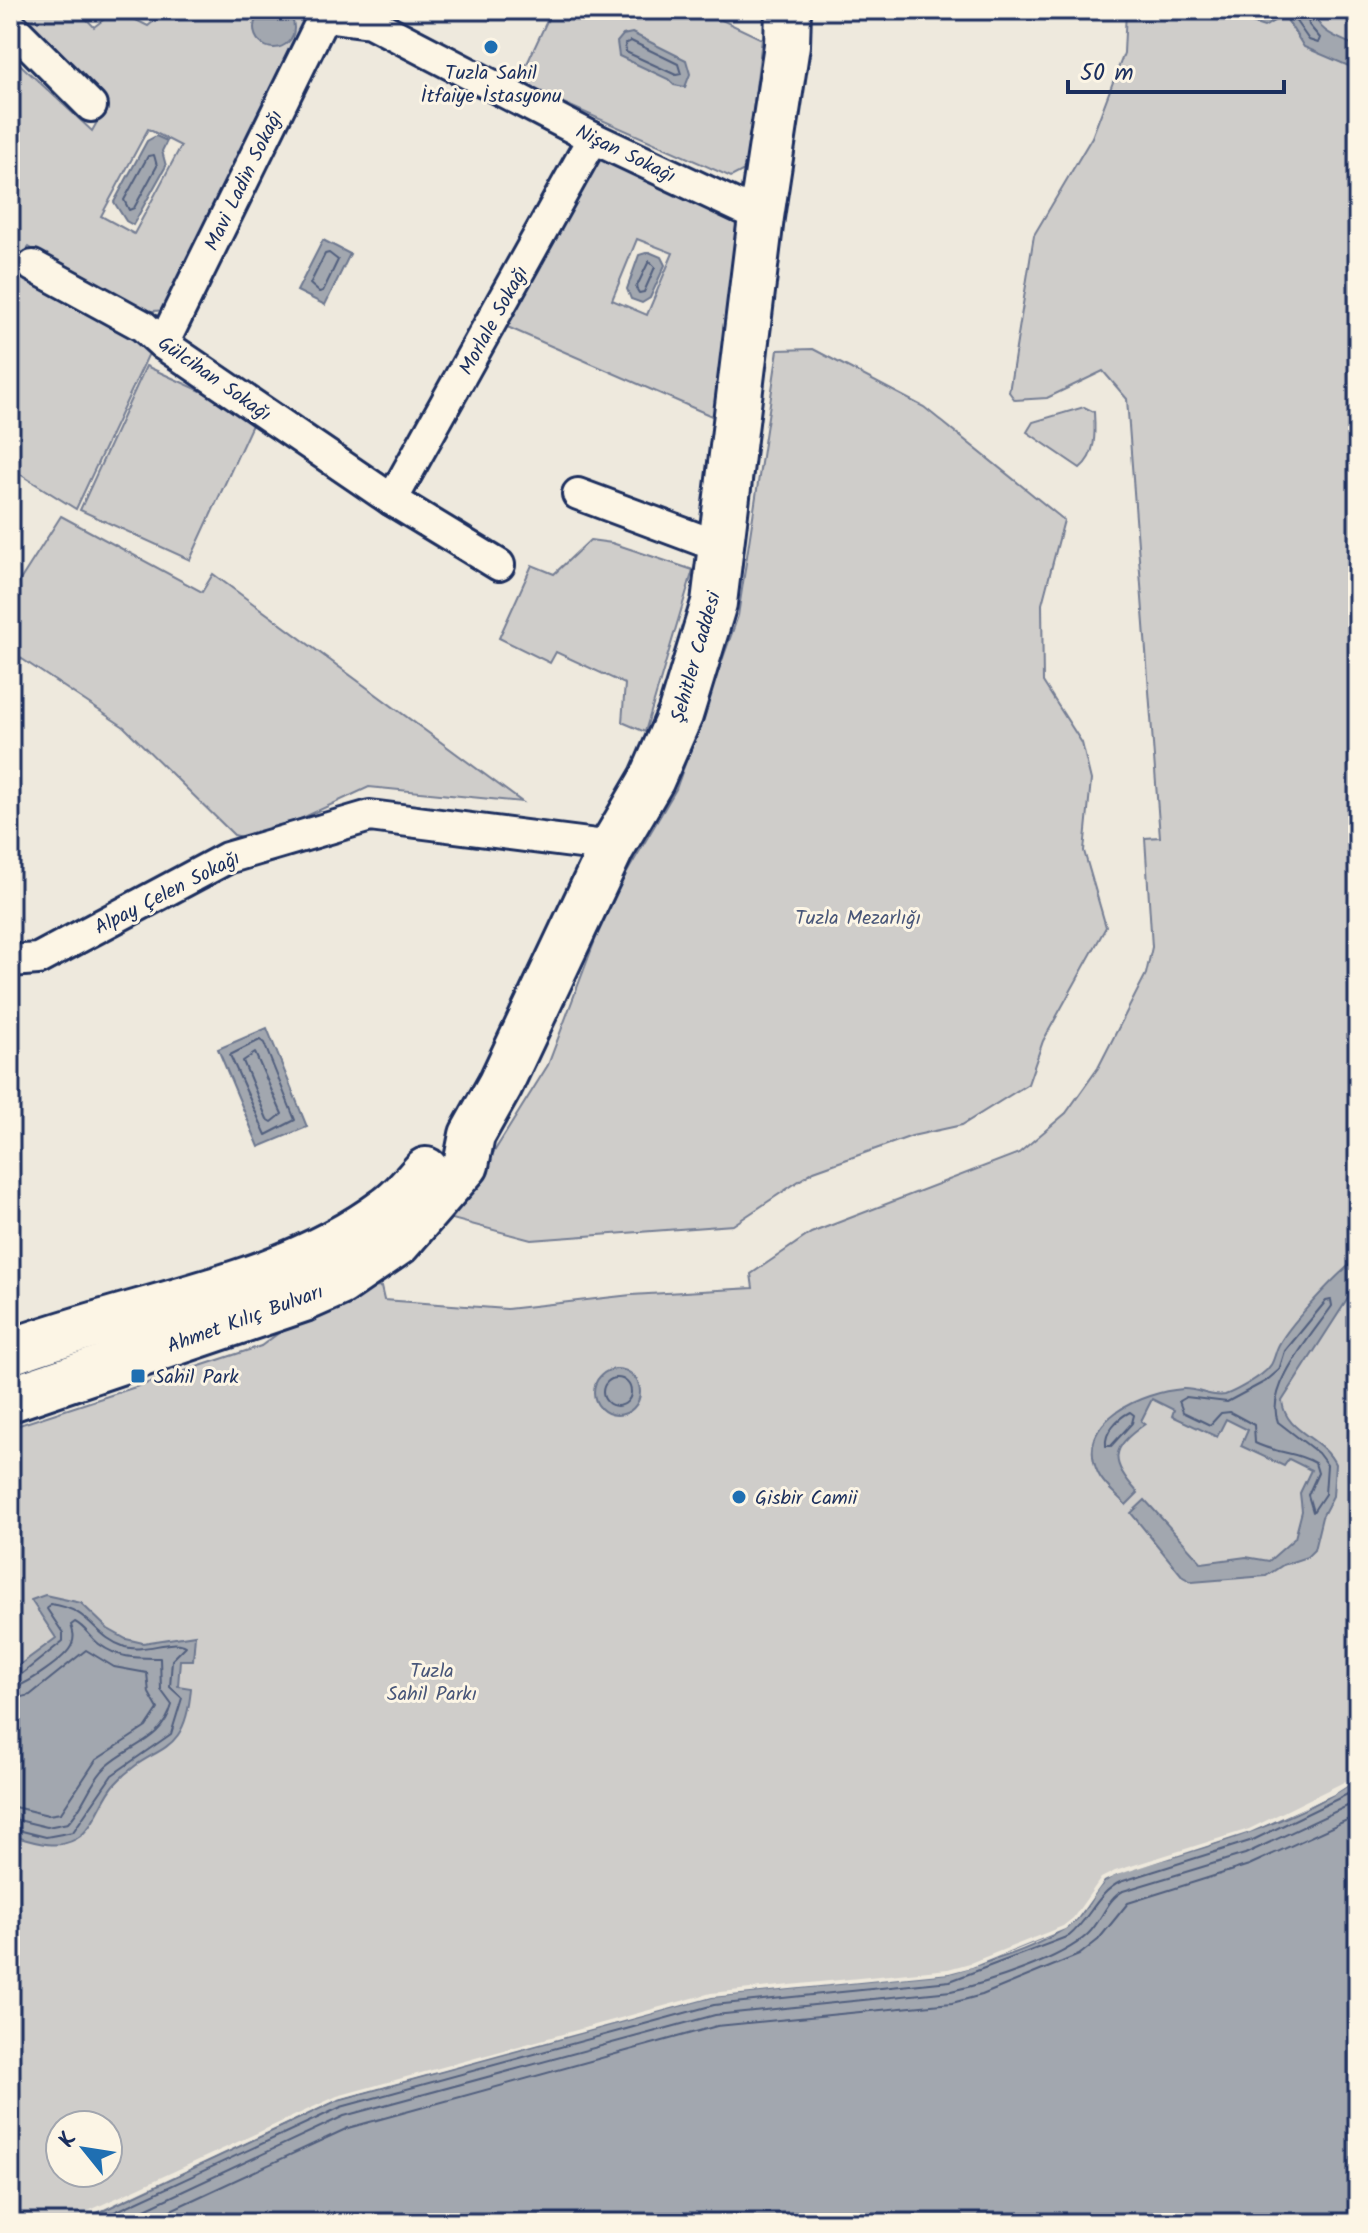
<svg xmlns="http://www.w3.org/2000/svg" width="1368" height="2233" viewBox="0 0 1368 2233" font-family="Kalam,sans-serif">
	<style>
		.green { fill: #cfcdca; stroke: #757e94; stroke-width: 2; fill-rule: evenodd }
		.water { fill: #a2a7af; stroke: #6c778f; stroke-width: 2 }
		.pier { fill: #eee9dd }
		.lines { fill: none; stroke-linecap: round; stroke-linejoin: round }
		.shore { stroke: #515f7e; stroke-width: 2 }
		.minor-casing { stroke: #1b2f5e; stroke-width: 36 }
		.primary-casing { stroke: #1b2f5e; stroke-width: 50 }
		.minor { stroke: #fcf5e5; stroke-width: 30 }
		.primary { stroke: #fcf5e5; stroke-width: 44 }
		.poi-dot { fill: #1f6fb2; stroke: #fcf5e5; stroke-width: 3 }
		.labels { text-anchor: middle; stroke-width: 6; stroke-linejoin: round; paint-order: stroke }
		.poi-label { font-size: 20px; fill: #1b2f5e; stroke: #fcf5e5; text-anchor: start }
		.street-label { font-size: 20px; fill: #1b2f5e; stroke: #fcf5e5 }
		.park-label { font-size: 20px; fill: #485679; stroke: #fcf5e5 }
	</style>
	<rect width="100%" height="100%" fill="#eee9dd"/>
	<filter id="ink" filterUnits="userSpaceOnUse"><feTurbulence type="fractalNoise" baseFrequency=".0125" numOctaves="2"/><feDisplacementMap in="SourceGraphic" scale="16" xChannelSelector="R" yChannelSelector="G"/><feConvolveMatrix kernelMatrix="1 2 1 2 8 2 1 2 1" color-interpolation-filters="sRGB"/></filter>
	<g filter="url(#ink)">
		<g class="green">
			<path d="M 10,10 L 78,10 L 94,27 L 116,10 L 148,26 L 167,10 L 305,10 L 312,17 L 168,310 L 138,312 L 29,247 L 13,268 L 142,334 L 152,347 L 76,509 L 10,468 L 10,55 L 92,131 L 105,108 L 10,14 ZM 148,129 L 181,146 L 134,234 L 101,216 Z"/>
			<path d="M 552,10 L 701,10 L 762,39 L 746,169 L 731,177 L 518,83 Z"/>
			<path d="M 1126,10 L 1358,10 L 1358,1779 L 1065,1929 L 972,1967 L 88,2215 L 77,2223 L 10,2223 L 10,1428 L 261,1346 L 326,1298 L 350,1288 L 381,1287 L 384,1300 L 507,1309 L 631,1295 L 753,1288 L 751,1274 L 811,1233 L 1019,1153 L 1066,1113 L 1098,1068 L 1146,974 L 1152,947 L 1145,838 L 1160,837 L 1127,399 L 1103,371 L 1047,398 L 1015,400 L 1009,392 L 1034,235 L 1092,137 L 1124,53 ZM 60,2125 L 108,2125 L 108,2173 L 60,2173 Z"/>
			<path d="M 600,148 L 739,214 L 714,417 L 505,326 ZM 637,239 L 673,253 L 647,315 L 612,300 Z"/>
			<path d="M 813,349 L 924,407 L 1064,520 L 1042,604 L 1043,682 L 1082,743 L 1091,780 L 1084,851 L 1106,927 L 1043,1041 L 1028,1084 L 962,1125 L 912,1136 L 814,1171 L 733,1225 L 531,1240 L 452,1219 L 548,1065 L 609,903 L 676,789 L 738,616 L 778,350 Z"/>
			<path d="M 146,366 L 256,416 L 190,560 L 80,510 Z"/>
			<path d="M 1084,407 L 1094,412 C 1095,432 1097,454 1080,468 L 1027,432 L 1033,422 Z"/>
			<path d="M 61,516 L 202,592 L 213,574 L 522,802 L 369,787 L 255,840 L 234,835 L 124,727 L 10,651 L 10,596 Z"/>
			<path d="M 590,540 L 612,543 L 693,570 L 645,732 L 622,722 L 625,684 L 556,652 L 550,663 L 499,638 L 532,565 L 554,574 Z"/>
		</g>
		<g class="water">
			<circle cx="274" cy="28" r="20"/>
			<path d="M 1235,10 L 1314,10 C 1316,33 1340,38 1358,47 L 1358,70 L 1304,47 L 1284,15 L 1264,27 L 1249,22 Z"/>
			<path d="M 632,33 L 686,60 L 690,74 L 685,87 L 674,85 L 668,79 L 619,56 L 617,42 L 623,35 Z"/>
			<path d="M 156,136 L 167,141 L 162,151 L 166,166 L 133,225 L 126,221 L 114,202 L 147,141 Z"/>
			<path d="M 323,240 L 350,254 L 325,305 L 297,291 Z"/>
			<path d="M 649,252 L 661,257 L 665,265 L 650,298 L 642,303 L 631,299 L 627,289 L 639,255 Z"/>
			<path d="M 267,1028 L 307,1127 L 259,1147 L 218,1049 Z"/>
			<path d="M 1358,1258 L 1358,1283 L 1282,1401 C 1286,1434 1322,1436 1335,1464 L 1333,1496 L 1322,1517 L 1314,1550 L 1307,1557 L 1283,1565 L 1266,1576 L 1192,1582 L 1183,1577 L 1131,1513 L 1145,1500 L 1202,1563 L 1246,1557 L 1269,1561 L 1295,1538 L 1302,1511 L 1300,1493 L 1311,1470 L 1289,1459 L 1284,1466 L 1241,1446 L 1248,1430 L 1226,1419 L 1217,1437 L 1172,1416 L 1174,1410 L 1152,1399 L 1141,1421 L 1145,1424 C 1109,1449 1110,1461 1138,1493 L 1126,1505 C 1117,1495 1103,1485 1098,1473 C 1073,1420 1143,1392 1183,1389 C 1196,1388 1212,1398 1225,1395 C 1236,1391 1253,1381 1262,1374 C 1273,1366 1273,1360 1277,1349 C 1285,1328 1339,1272 1358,1258 Z"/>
			<circle cx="617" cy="1392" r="23"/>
			<path d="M 45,1595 L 81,1603 L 108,1629 L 126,1639 L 143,1643 L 195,1635 L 193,1660 L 180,1660 L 178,1686 L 191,1688 C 185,1762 153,1741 115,1784 C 101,1800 95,1828 76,1839 C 55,1851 31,1841 10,1835 L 10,1672 L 56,1638 L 31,1600 Z"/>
			<path d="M 1358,1779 L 1358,2223 L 77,2223 L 338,2100 L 712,1997 L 949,1973 C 989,1962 1040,1948 1074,1922 C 1090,1909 1093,1886 1113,1876 C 1137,1865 1165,1860 1189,1852 C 1247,1835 1308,1813 1358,1779 Z"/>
		</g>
		<path class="pier" d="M 1358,1775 L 1358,1779 L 1336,1793 L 1250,1832 L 1117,1875 L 1104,1881 L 1076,1920 L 1065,1929 L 972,1967 L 949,1973 L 712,1997 L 338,2099 L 73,2223 L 86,2212 L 337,2096 L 711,1993 L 948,1969 L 970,1963 L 1063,1926 L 1073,1918 L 1101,1878 L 1115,1871 L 1249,1829 Z"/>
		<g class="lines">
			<g class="shore">
				<path d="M 1288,10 L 1309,40 L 1318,43 L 1320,38 L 1309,25 L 1306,10"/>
				<path d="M 631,41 L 678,64 L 681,74 L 676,75 L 626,52 L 625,44 Z"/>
				<path d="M 154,155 L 157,166 L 134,208 L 129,210 L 124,200 L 148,156 Z"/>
				<path d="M 329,253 L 338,260 L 323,291 L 319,292 L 310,284 L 325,254 Z"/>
				<path d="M 649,261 L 655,267 L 644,292 L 639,293 L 636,288 Z"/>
				<path d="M 260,1040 L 264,1043 L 295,1120 L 266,1135 L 230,1055 Z"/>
				<path d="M 255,1053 L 282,1114 L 272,1122 L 267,1119 L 243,1061 Z"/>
				<path d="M 1331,1300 L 1332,1306 C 1313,1334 1264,1388 1278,1422 L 1318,1453 L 1327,1465 L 1325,1494 L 1313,1512 L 1308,1495 L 1318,1473 L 1315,1463 C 1294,1451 1277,1454 1255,1443 L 1254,1425 L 1230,1412 L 1221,1413 L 1210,1425 L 1183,1412 L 1179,1401 L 1186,1397 L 1227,1402 L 1266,1381 L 1279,1370 L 1285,1351 L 1326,1301 Z"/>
				<circle cx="617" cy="1392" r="14"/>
				<path d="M 1130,1412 L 1134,1415 L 1132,1423 L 1111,1446 L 1106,1446 C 1104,1432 1118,1418 1130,1412 Z"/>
				<path d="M 10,1678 L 18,1677 L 63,1641 L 63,1633 L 47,1609 L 50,1604 C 92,1609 92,1636 125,1647 C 145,1653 172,1638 186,1646 L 172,1660 L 170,1687 L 182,1698 L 171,1734 L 112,1775 L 73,1832 L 46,1837 L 10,1828"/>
				<path d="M 10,1688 C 23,1688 68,1657 72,1644 C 75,1637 73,1631 71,1625 L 75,1622 C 85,1627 90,1637 99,1644 C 119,1659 137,1658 160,1658 L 161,1690 L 172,1705 C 162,1741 131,1744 106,1767 C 89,1783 84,1807 68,1823 L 47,1827 L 10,1818"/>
				<path d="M 10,1700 L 30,1695 L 86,1650 L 114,1667 L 147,1673 L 149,1693 L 158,1709 L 146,1727 L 96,1760 L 61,1813 L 48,1815 L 10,1806"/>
				<path d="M 91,2223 L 341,2107 L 714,2005 L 950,1981 L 1069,1936 C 1089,1920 1097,1893 1120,1882 L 1253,1840 L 1358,1789"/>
				<path d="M 115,2223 L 344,2116 L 715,2015 L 951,1991 C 987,1983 1061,1960 1088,1934 C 1102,1921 1106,1900 1123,1891 L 1245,1854 L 1358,1801"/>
				<path d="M 143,2223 L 348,2128 L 717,2026 L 952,2003 L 982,1995 L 1079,1955 L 1098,1940 L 1128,1903 L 1249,1865 L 1358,1815"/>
			</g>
			<defs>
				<g id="minor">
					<path d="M 318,10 L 324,16 L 370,22 L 593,138 L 761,217"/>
					<path d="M 10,25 L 91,106"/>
					<path d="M 33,266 L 143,326 L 163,344 L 392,500 L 499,565"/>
					<path d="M 163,344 L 324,16"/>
					<path d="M 578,494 L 720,547"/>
					<path d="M 392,500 L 593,138"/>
					<path d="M 10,961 L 38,959 L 227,858 L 370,816 L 612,847"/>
				</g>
				<g id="primary">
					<path d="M 10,1352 C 134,1305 279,1290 387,1209 C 402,1199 414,1183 426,1170"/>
					<path d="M 10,1399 L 304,1299 L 340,1283 L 398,1243 L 466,1165 L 472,1135 L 500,1085 L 612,847 L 652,779 L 680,715 L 714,603 L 761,217 L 787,45 L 788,10"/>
				</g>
			</defs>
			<use href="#minor" class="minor-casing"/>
			<use href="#primary" class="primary-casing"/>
			<use href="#minor" class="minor"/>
			<use href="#primary" class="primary"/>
		</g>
	</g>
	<g class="poi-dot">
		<circle cx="491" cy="47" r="8"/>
		<rect x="130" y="1368" width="16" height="16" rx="4"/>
		<circle cx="739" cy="1497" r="8"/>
	</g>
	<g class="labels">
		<g class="poi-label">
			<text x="491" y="79" text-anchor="middle">Tuzla Sahil<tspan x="491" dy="23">İtfaiye İstasyonu</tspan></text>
			<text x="154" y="1383">Sahil Park</text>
			<text x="755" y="1504">Gisbir Camii</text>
		</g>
		<g class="street-label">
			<text transform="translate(626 153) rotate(26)" y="7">Nişan Sokağı</text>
			<text transform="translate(243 180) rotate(-64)" y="7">Mavi Ladin Sokağı</text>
			<text transform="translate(493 320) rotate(-61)" y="7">Morlale Sokağı</text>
			<text transform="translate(215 378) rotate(35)" y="7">Gülcihan Sokağı</text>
			<text transform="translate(695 657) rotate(-74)" y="7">Şehitler Caddesi</text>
			<text transform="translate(167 892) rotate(-27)" y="7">Alpay Çelen Sokağı</text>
			<text transform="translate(245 1318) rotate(-20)" y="7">Ahmet Kılıç Bulvarı</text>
		</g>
		<g class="park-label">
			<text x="858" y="924">Tuzla Mezarlığı</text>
			<text x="432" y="1677">Tuzla<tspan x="432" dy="23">Sahil Parkı</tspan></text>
		</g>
	</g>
	<rect width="1368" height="2233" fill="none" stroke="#fcf5e5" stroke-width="40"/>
	<rect x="20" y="20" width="1328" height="2193" fill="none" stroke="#1b2f5e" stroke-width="3" filter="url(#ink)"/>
	<g transform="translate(84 2149) rotate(300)"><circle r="38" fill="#fcf5e5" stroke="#a2a6af" stroke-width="2"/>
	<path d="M0-6L14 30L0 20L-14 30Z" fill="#1f6fb2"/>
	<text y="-12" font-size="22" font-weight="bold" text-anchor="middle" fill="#1b2f5e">K</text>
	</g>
	<path d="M1068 80v12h216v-12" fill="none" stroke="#1b2f5e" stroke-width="4"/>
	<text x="1080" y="80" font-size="24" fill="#1b2f5e" stroke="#fcf5e5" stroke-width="6" paint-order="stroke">50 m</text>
</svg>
